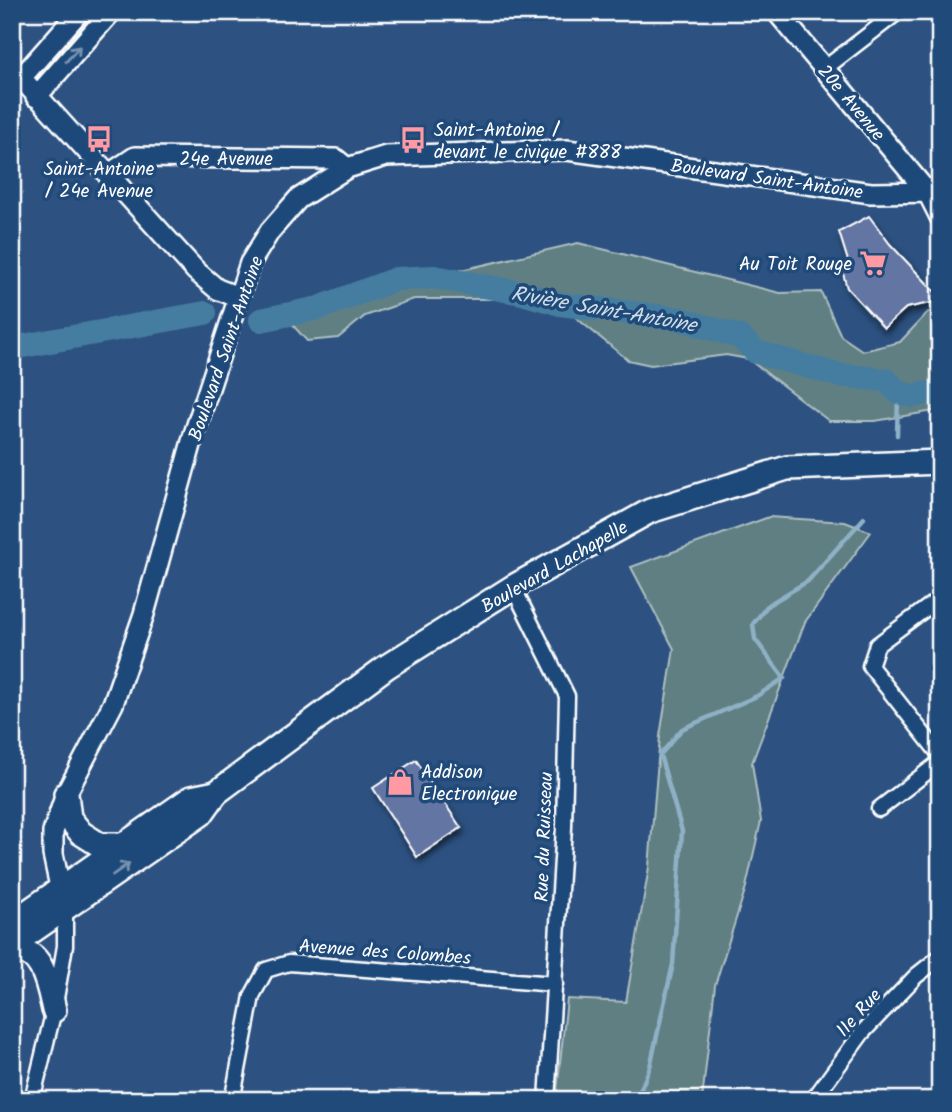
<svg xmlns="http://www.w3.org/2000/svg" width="952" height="1112" viewBox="0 0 952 1112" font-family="Kalam,sans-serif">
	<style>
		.green { fill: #5f7f83; stroke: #afbfc1; stroke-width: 2 }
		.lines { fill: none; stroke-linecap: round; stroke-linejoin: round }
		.stream { stroke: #8fb1c6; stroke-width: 4.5 }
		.river { stroke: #457da0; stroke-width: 24 }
		.building { fill: #6374a3; stroke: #fff; stroke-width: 2; filter: url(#shadow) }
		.street-casing { stroke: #fff; stroke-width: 19 }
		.secondary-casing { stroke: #fff; stroke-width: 24 }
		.primary-casing { stroke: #fff; stroke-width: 28 }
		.street { stroke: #1f4a7a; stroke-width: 14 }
		.secondary { stroke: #1f4a7a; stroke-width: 19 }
		.primary { stroke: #1f4a7a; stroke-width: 23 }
		.oneway { stroke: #7992af }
		.labels { text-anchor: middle; stroke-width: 7; stroke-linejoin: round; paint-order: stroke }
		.street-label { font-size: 19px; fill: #fff; stroke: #1f4a7a }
		.poi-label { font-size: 19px; fill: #fff; stroke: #1f4a7a; text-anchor: start }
		.water-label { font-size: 21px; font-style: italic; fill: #d0dee7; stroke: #1f4a7a }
	</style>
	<defs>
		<filter id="shadow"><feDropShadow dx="2.5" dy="4.5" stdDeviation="3.5" flood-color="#0009"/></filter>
	</defs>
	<rect width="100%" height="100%" fill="#2d5282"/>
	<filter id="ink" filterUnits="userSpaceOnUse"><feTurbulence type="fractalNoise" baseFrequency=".0143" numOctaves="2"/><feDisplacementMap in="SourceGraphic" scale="14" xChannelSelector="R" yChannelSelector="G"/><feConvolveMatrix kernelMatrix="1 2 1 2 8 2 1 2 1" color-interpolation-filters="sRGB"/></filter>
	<g filter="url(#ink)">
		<g class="green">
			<path d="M 578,243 L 780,293 L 821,292 L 841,336 L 863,351 L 900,342 L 928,312 L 940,312 L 940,410 L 875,421 L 829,421 L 748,359 L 726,355 L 651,365 L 628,360 L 553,299 L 414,299 L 365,316 L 338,338 L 307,341 L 289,321 L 375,290 Z"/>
			<path d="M 769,517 L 845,522 L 871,532 L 805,622 L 752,763 L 761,821 L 746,887 L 715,985 L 702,1100 L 556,1100 L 567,999 L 626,1002 L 649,867 L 660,736 L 674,649 L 631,567 Z"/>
		</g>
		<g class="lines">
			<g class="stream">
				<path d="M 897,435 L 898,392"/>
				<path d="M 640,1100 L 640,1091 L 650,1067 L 673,964 L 682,831 L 660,755 L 682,729 L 757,696 L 784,678 L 755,639 L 753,624 L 768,605 L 808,581 L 864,518"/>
			</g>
			<g class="river">
				<path d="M 261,320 L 319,308 L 396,279 L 434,277 L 522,293 L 560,304 L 680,319 L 740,337 L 756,352 L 838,375 L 886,380 L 898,392 L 912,396 L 940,391"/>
				<path d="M 12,348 L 205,313"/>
			</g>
		</g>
		<g class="building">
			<path d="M 869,216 L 890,244 L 940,297 L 940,301 L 906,308 L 884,328 L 847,288 L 841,266 L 849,264 L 839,232 Z"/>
			<path d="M 416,760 L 461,828 L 417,857 L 373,788 Z"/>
		</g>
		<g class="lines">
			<defs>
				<g id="street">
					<path d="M 824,69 L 898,12"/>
					<path d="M 513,587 L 567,696 L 564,827 L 547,1100"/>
					<path d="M 940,598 L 877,645 L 870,666 L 940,755"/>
					<path d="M 879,809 L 940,762"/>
					<path d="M 32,1100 L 54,1010 L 65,946 L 65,908"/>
					<path d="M 239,1100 L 234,1091 L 252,996 L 266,970 L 289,963 L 555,984"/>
					<path d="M 813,1100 L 862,1033 L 916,976 L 940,957"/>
				</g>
				<g id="secondary">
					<path d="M 777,12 L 928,193 L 940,217"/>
					<path d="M 12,68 L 196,271 L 217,289 L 238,297"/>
					<path d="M 21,78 L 79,12"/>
					<path d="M 36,97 L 111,12"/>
					<path d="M 108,175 L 135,157 L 336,159 L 347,168"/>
					<path d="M 63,901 L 53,854 L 53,832 L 66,794 L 113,704 L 144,614 L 194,434 L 250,263 L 270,231 L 298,199 L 347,168 L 386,156 L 567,150 L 871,193 L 940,192"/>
				</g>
				<g id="primary">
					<path d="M 66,794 L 69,818 L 81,833 L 100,845 L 125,845"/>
					<path d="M 12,923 L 191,798 L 216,793"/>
					<path d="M 12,945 L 201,814 L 216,793 L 386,667 L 513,587 L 650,511 L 787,468 L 940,462"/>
					<path d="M 12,951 C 43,946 49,988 54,1010"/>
				</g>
			</defs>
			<use href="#street" class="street-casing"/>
			<use href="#secondary" class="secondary-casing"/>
			<use href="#primary" class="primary-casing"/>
			<use href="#street" class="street"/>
			<use href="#secondary" class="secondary"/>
			<use href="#primary" class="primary"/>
		</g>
		<defs><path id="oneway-shaft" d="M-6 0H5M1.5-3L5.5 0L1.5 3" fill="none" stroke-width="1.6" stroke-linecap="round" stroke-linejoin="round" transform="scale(1.75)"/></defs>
		<g class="oneway">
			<use href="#oneway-shaft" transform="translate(73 54) rotate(-48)"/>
			<use href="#oneway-shaft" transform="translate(121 869) rotate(-35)"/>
		</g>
	</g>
	<defs>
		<symbol id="bus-bare" viewBox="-9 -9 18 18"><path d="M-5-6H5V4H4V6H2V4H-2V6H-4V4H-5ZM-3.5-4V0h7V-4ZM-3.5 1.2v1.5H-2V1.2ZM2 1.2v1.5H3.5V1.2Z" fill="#ff9aa2" stroke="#1f4a7a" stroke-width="2.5" paint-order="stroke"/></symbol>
		<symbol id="supermarket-bare" viewBox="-9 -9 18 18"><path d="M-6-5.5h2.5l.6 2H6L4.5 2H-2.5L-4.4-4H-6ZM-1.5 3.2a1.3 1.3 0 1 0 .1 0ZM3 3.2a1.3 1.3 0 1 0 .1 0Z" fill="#ff9aa2" stroke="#1f4a7a" stroke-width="2.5" paint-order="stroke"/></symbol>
		<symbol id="shop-bare" viewBox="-9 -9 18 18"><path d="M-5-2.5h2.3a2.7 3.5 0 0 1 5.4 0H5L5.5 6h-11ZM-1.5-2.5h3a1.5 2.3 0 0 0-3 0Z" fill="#ff9aa2" stroke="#1f4a7a" stroke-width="2.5" paint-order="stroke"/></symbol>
	</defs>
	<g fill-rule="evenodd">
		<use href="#bus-bare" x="80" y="120" width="38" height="38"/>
		<use href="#bus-bare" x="394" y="121" width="38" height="38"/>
		<use href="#supermarket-bare" x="854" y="244" width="38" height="38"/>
		<use href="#shop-bare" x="381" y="763" width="38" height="38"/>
	</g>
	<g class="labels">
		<g class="street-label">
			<text transform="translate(852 102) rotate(50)" y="7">20e Avenue</text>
			<text x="226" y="165">24e Avenue</text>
			<text transform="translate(767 178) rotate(8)" y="7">Boulevard Saint-Antoine</text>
			<text transform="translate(225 348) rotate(-71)" y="7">Boulevard Saint-Antoine</text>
			<text transform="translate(554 566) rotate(-30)" y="7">Boulevard Lachapelle</text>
			<text transform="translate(543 837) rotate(-88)" y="7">Rue du Ruisseau</text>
			<text transform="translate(385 951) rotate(4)" y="7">Avenue des Colombes</text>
			<text transform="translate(858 1012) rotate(-48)" y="7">11e Rue</text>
		</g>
		<g class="poi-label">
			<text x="434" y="136">Saint-Antoine /<tspan x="434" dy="22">devant le civique #888</tspan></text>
			<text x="99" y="175" text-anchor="middle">Saint-Antoine<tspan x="99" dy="22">/ 24e Avenue</tspan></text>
			<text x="852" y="270" text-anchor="end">Au Toit Rouge</text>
			<text x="421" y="778">Addison<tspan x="421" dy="22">Electronique</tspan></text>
		</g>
		<g class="water-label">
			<text transform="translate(604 309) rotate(10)" y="7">Rivière Saint-Antoine</text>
		</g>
	</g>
	<rect width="952" height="1112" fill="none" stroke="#1f4a7a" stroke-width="42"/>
	<rect x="21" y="21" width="910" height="1070" fill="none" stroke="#fff" stroke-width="2.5" filter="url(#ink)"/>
</svg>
